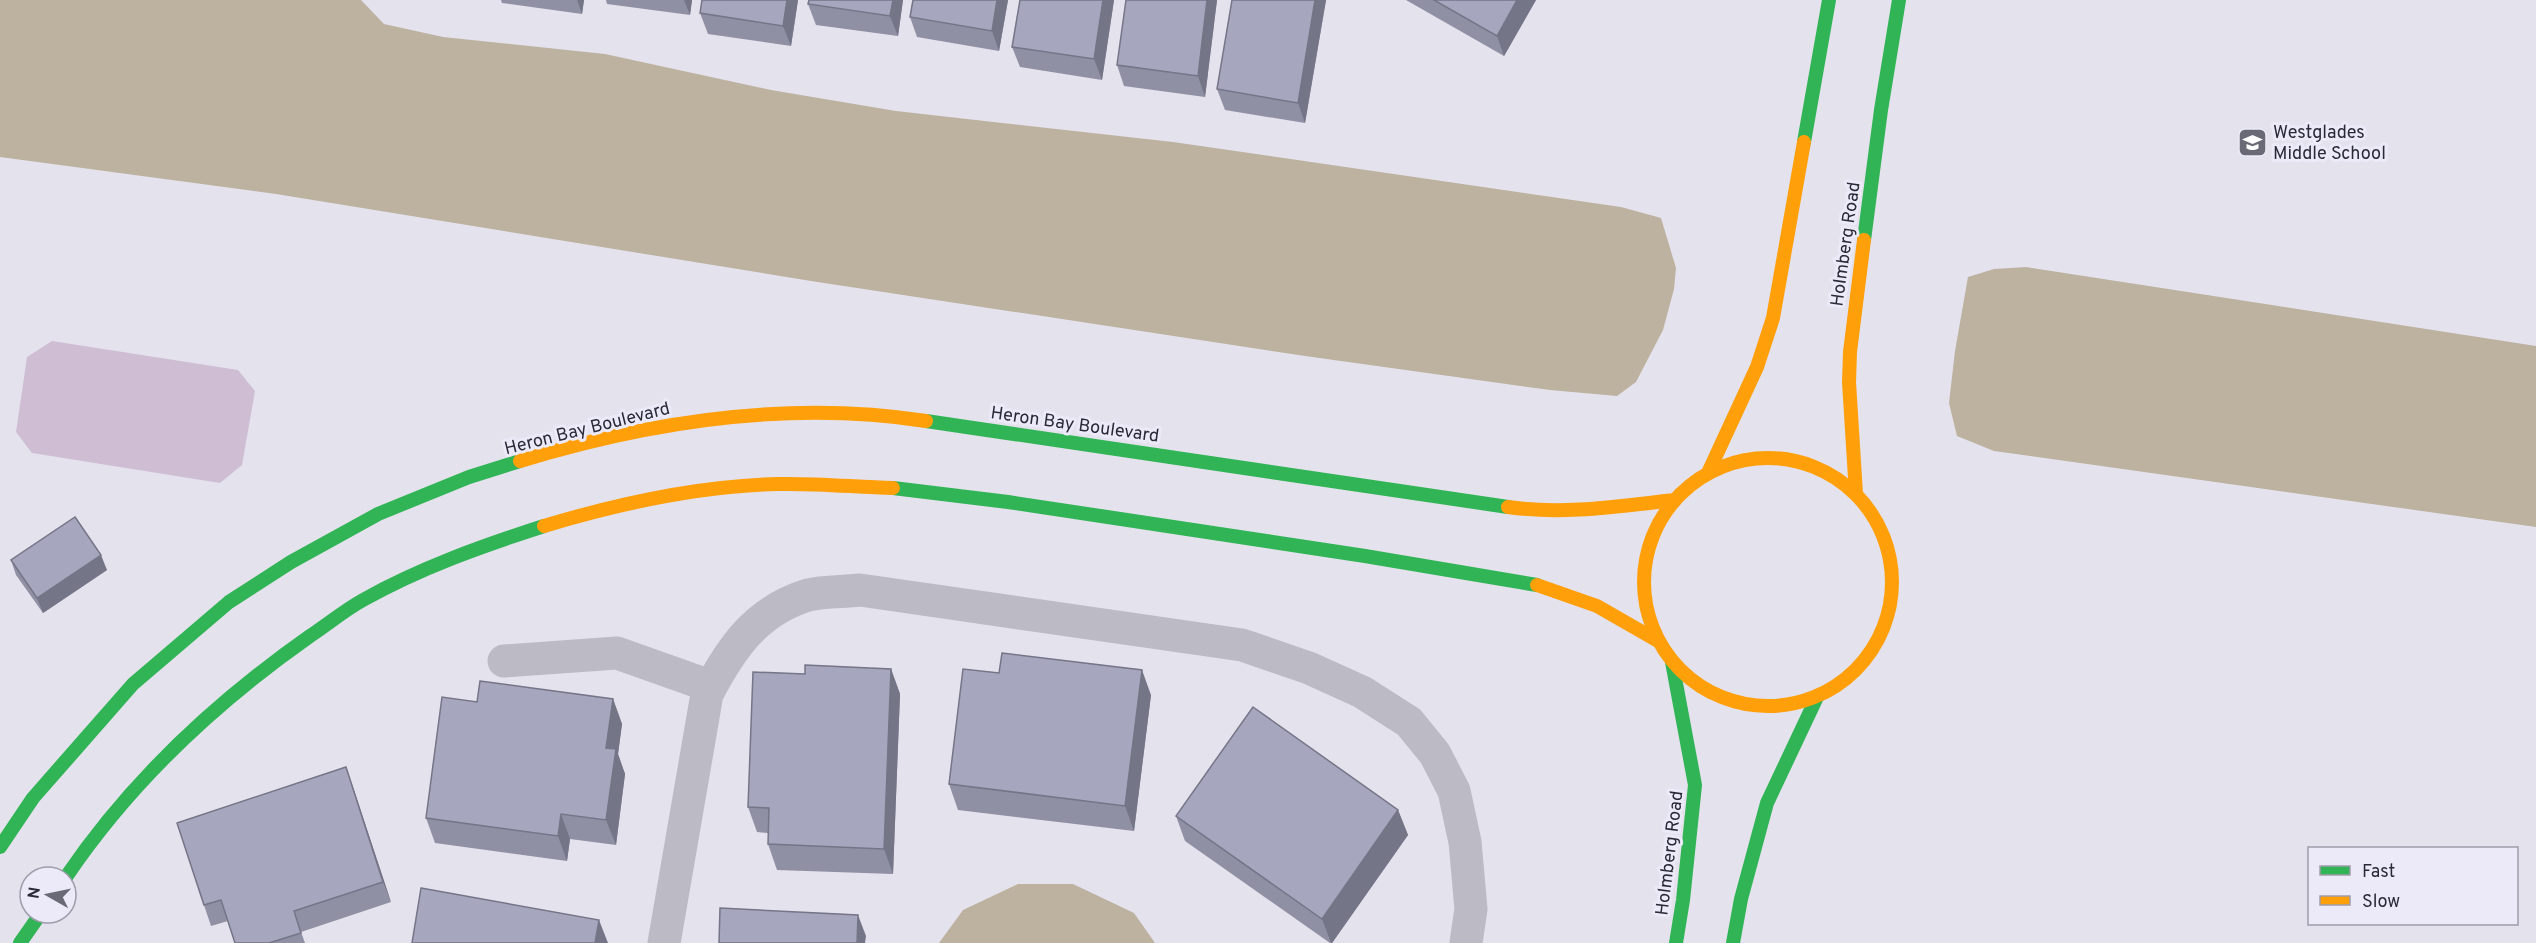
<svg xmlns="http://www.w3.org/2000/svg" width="2536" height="943" viewBox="0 0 2536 943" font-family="Overpass,sans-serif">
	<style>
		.green { fill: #cfbdd4 }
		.water { fill: #bdb2a0 }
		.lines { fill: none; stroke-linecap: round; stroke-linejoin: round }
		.street { stroke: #bcbbc5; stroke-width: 33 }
		.fast { stroke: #30b455; stroke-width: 14 }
		.slow { stroke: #ff9f0a; stroke-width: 14 }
		.wall { fill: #8f90a4 }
		.shaded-wall { fill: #747586 }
		.building { fill: #a6a7bf; stroke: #747586; stroke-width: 1.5 }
		.labels { text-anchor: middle; stroke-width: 6; stroke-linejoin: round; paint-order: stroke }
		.poi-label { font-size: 18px; fill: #292a36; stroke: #eceaf8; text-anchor: start }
		.street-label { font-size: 18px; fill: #292a36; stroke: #eceaf8 }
	</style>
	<rect width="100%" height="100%" fill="#e4e2ed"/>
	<path class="green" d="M 52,341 L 238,370 L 255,391 L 242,465 L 220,483 L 32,453 L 16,432 L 27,357 Z"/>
	<g class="water">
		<path d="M 0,0 L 361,0 L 384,24 L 443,37 L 605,54 L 771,90 L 896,111 L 1173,142 L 1621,207 L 1661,218 L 1676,268 L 1674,289 L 1663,330 L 1636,382 L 1617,396 L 1550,390 L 1305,356 L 811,281 L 276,194 L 0,157 Z"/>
		<path d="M 2026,267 L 2536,346 L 2536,527 L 1994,451 L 1957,436 L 1949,403 L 1955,351 L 1968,277 L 1994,269 Z"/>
		<path d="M 1018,884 L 1073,884 L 1134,913 L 1155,943 L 939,943 L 963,910 Z"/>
	</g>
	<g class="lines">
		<g class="street">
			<path d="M 504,661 L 617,653 L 710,686"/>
			<path d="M 664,943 L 707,694 C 731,648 756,611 808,595 C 824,591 843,592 860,590 L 1242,645 L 1309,668 L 1362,692 L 1409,722 L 1435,754 L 1454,791 L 1465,842 L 1471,909 L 1466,943"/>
		</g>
		<g class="fast">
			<path d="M 1804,142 L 1829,0"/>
			<path d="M 1864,240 L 1881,110 L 1899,0"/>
			<path d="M 926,421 L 1508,507"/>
			<path d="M 893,488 L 1008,502 L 1365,556 L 1537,585"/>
			<path d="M 1672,662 L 1695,785 L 1683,900 L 1676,943"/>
			<path d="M 0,847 L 33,798 L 133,684 L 229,602 L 291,562 L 378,514 L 469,477 L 520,461"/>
			<path d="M 66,877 C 131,781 216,702 310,636 C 328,624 345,610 363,600 C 420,568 482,546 544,526"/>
			<path d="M 20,943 L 41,913"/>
			<path d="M 1733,943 L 1741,899 L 1767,803 L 1817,697"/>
		</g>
		<g class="slow">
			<circle cx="1768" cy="582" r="124"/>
			<path d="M 520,461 C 651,421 790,400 926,421"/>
			<path d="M 1708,473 L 1757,367 L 1773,318 L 1804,142"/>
			<path d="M 1856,494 L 1849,382 L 1850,352 L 1864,240"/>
			<path d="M 1508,507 C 1563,515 1620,506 1675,500"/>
			<path d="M 544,526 C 620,503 698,486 778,484 C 816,483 855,487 893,488"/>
			<path d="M 1537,585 L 1597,606 L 1658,641"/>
		</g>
	</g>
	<g class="wall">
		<path d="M 501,0 L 584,0 L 582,14 L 502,3 Z"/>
		<path d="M 606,0 L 692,0 L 690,15 L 607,4 Z"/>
		<path d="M 702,0 L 798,0 L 791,46 L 708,34 L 700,13 Z"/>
		<path d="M 809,0 L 903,0 L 898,36 L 816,25 L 808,4 Z"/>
		<path d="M 913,0 L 1008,0 L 999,51 L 917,37 L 910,17 Z"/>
		<path d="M 1114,0 L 1102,80 L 1020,67 L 1012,47 Z"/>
		<path d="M 1217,0 L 1205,97 L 1124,86 L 1117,65 Z"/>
		<path d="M 1232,0 L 1326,0 L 1305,123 L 1225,110 L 1217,89 Z"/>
		<path d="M 1406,0 L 1536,0 L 1504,56 Z"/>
		<path d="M 11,560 L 107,570 L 43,613 L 16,575 Z"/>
		<path d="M 891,669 L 900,694 L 893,874 L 777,870 L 768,844 L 768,833 L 757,832 L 748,807 L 805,674 Z"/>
		<path d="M 1151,695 L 1134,831 L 958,810 L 949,784 Z"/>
		<path d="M 613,699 L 622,724 L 618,754 L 625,774 L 616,845 L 570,839 L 567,861 L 435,843 L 426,818 L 477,702 Z"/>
		<path d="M 346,767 L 391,902 L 301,932 L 305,943 L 235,943 L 228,921 L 211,926 L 204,905 Z"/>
		<path d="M 1398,810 L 1408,835 L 1332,943 L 1330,943 L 1185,841 L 1176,816 Z"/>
	</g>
	<g class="shaded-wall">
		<path d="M 577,0 L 584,0 L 582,14 Z"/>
		<path d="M 684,0 L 692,0 L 690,15 Z"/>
		<path d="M 787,0 L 798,0 L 791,46 L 783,26 Z"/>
		<path d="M 893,0 L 903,0 L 898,36 L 890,16 Z"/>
		<path d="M 997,0 L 1008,0 L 999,51 L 992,31 Z"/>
		<path d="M 1103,0 L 1114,0 L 1102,80 L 1094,59 Z"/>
		<path d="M 1207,0 L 1217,0 L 1205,97 L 1198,76 Z"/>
		<path d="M 1315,0 L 1326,0 L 1305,123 L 1298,103 Z"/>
		<path d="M 1517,0 L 1536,0 L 1504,56 L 1497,36 Z"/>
		<path d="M 101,555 L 107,570 L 43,613 L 37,598 Z"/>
		<path d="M 891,669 L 900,694 L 893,874 L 884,849 Z"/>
		<path d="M 1142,670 L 1151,695 L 1134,831 L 1125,806 Z"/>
		<path d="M 613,699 L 622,724 L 618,754 L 625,774 L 616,845 L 606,820 L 606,748 Z"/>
		<path d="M 346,767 L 353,787 L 391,902 L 383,882 Z"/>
		<path d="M 1398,810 L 1408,835 L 1332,943 L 1331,943 L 1322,919 Z"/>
		<path d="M 561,814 L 570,839 L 567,861 L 558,836 Z"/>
		<path d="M 858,915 L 866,936 L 865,943 L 857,943 Z"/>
		<path d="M 599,920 L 608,943 L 595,943 Z"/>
	</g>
	<g class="building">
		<path d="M 702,0 L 787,0 L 783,26 L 700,13 Z"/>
		<path d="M 809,0 L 893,0 L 890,16 L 808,4 Z"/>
		<path d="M 913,0 L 997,0 L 992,31 L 910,17 Z"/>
		<path d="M 1020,0 L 1103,0 L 1094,59 L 1012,47 Z"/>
		<path d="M 1126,0 L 1207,0 L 1198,76 L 1117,65 Z"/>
		<path d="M 1232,0 L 1315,0 L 1298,103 L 1217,89 Z"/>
		<path d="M 1434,0 L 1517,0 L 1497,36 Z"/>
		<path d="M 75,517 L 101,555 L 37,598 L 11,560 Z"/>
		<path d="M 1002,653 L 1142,670 L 1125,806 L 949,784 L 963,669 L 999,673 Z"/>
		<path d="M 805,665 L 891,669 L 884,849 L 768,844 L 769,808 L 748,807 L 753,672 L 805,674 Z"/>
		<path d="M 480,681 L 613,699 L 606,748 L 616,749 L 606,820 L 561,814 L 558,836 L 426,818 L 442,697 L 477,702 Z"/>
		<path d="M 1253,707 L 1398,810 L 1322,919 L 1176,816 Z"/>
		<path d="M 346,767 L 383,882 L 294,911 L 301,933 L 269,943 L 235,943 L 221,900 L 204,905 L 177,823 Z"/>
		<path d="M 421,888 L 599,920 L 595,943 L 412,943 Z"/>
		<path d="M 720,908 L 858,915 L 857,943 L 719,943 Z"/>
	</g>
	<defs>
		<symbol id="school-square" viewBox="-11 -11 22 22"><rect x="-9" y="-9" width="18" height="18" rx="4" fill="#6a6a76" stroke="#eceaf8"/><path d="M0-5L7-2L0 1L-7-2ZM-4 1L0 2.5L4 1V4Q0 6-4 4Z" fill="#fff"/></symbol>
	</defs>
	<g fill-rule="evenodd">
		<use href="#school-square" x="2236" y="126" width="33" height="33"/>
	</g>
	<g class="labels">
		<g class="poi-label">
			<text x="2273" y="138">Westglades<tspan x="2273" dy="21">Middle School</tspan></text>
		</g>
		<g class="street-label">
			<text transform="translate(1845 244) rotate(-82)" y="6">Holmberg Road</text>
			<text transform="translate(1075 424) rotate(8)" y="6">Heron Bay Boulevard</text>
			<text transform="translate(587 428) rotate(-14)" y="6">Heron Bay Boulevard</text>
			<text transform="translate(1669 853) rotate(-83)" y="6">Holmberg Road</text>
		</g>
	</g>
	<rect x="2308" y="847" width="210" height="78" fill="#eceaf8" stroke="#9e9daa" stroke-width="1.5"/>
	<rect x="2320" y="866" width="30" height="9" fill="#30b455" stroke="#9e9daa" stroke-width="1.5"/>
	<text x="2362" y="877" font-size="18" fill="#292a36">Fast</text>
	<rect x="2320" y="896" width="30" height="9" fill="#ff9f0a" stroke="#9e9daa" stroke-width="1.5"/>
	<text x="2362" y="907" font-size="18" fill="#292a36">Slow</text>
	<g transform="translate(48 895) rotate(279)"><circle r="28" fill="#eceaf8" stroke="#9e9daa" stroke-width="1.5"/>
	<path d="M0-4.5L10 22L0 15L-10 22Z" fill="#6a6a76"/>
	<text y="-9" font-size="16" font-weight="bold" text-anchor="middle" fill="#292a36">N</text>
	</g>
</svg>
